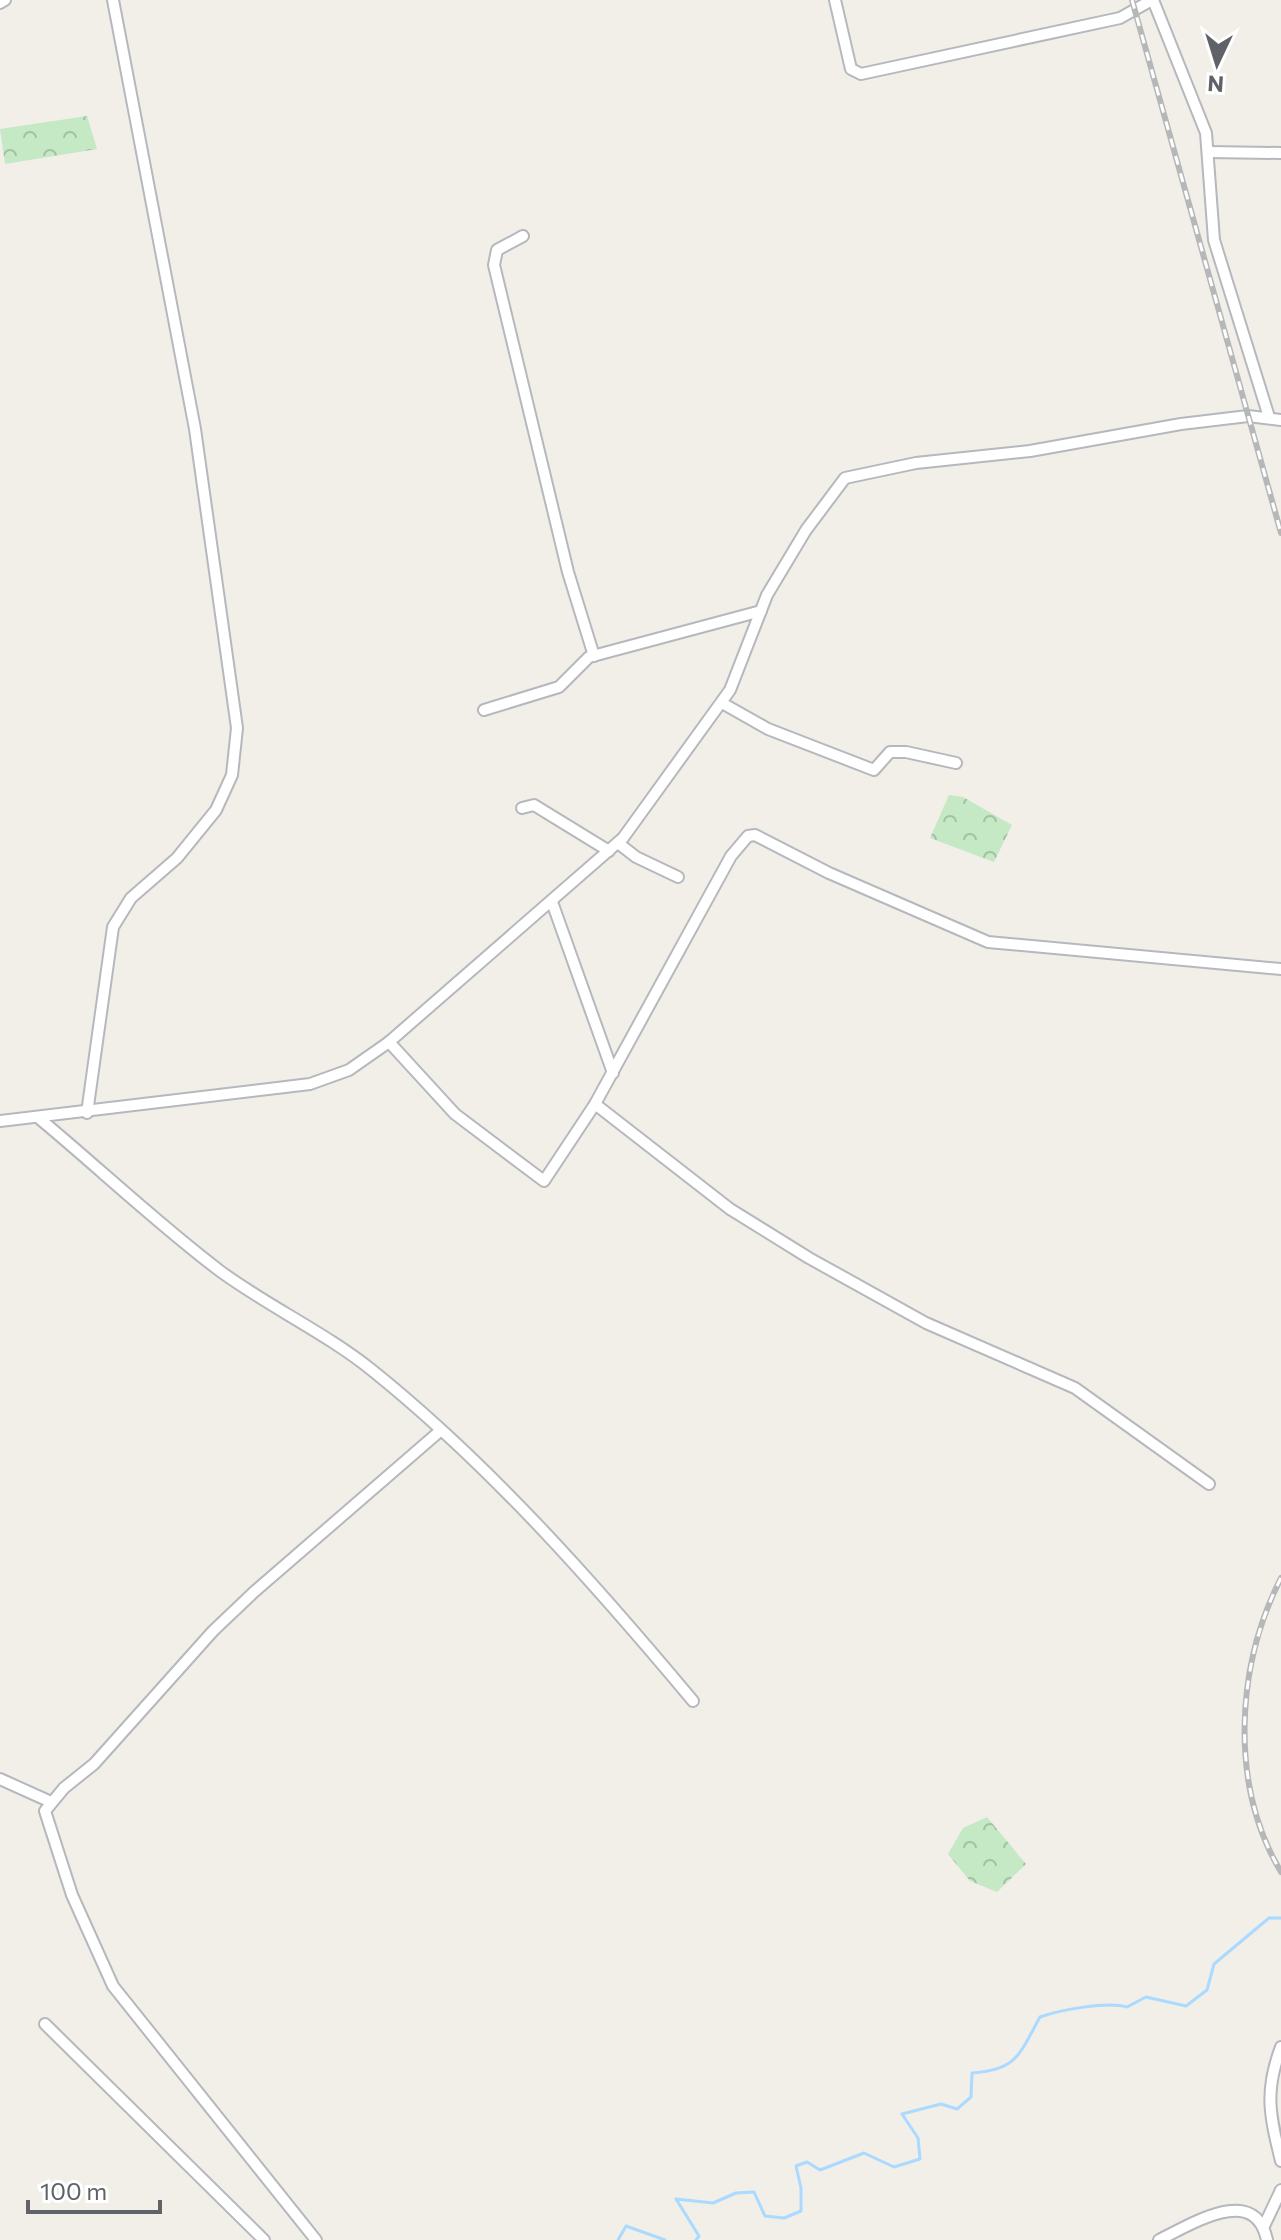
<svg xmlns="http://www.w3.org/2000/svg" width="1281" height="2240" viewBox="0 0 1281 2240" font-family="Commissioner,sans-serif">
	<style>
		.forest { fill: url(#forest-crowns) }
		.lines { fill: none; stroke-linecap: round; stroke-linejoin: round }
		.stream { stroke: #aadaff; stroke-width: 3 }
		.street-casing { stroke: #b5b8bc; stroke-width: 14 }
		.street { stroke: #fff; stroke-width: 10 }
		.rail-casing { stroke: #b6b7b8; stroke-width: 6 }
		.rail { stroke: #fff; stroke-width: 3; stroke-dasharray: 9; stroke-linecap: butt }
	</style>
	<defs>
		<pattern id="forest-crowns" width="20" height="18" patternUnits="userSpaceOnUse" patternTransform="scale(2)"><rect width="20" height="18" fill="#c5e8c5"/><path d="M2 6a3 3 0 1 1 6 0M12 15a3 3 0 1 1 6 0" fill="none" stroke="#a3c0a4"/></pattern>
	</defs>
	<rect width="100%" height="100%" fill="#f1efe8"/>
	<g class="forest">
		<path d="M 87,116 L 97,149 L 5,164 L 0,129 Z"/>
		<path d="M 949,795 L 963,797 L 1012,825 L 994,862 L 930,838 Z"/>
		<path d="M 987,1817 L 1026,1864 L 997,1892 L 970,1881 L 948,1854 L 963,1828 Z"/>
	</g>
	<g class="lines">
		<g class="stream">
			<path d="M 618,2240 L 626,2226 L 665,2240"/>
			<path d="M 696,2240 L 699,2236 L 676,2199 L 713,2203 L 736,2193 L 754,2192 L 765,2216 L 784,2218 L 801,2211 L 801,2188 L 796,2166 L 807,2162 L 820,2170 L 864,2153 L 894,2167 L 920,2159 L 918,2138 L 902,2114 L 941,2104 L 957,2109 L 971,2097 L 972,2073 C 1017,2070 1019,2055 1040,2017 C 1060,2010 1107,2001 1127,2007 L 1146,1997 L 1186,2006 L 1207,1990 L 1214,1964 L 1269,1918 L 1281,1918"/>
		</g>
		<defs>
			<g id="street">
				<path d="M 835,0 L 851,69 L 861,74 L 1120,18 L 1152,0"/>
				<path d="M 1153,0 L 1206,133 L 1214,240 L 1269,417"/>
				<path d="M 0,3 L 5,0"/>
				<path d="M 1208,152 L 1281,153"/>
				<path d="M 523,236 L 497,250 L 494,265 L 568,572 L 594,656"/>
				<path d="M 722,703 L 768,729 L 874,770 L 890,752 L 906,752 L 956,763"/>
				<path d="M 484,710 L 559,687 L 589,657 L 761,611"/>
				<path d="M 522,808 L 534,805 L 609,851"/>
				<path d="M 618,843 L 636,857 L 678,877"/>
				<path d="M 552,902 L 613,1073"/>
				<path d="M 389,1042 L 455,1114 L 544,1181 L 595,1104 L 731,856 L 748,836 L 755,835 L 829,873 L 988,942 L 1281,969"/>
				<path d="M 595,1104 L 730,1209 L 809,1258 L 926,1323 L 1075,1388 L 1209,1484"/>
				<path d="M 87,1113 L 113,927 L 131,898 L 177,858 L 216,810 L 232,775 L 237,728 L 195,429 L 113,0"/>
				<path d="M 40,1119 C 100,1169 158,1224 220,1271 C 269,1307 326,1333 373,1371 C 491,1466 595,1584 693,1701"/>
				<path d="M 0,1121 L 310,1084 L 349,1070 L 389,1042 L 623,838 L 730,690 L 767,595 L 806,530 L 845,478 L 916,463 L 1030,451 L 1181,424 L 1248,416 L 1281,420"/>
				<path d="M 0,1779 L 51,1802"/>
				<path d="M 45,2024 L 264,2240"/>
				<path d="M 1281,2047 C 1264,2092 1270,2116 1281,2161"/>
				<path d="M 1264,2226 L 1281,2190"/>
				<path d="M 316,2240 L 113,1986 L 72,1895 L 45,1811 L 64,1788 L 94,1764 L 213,1631 L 254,1592 L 440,1431"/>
				<path d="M 1159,2240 C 1192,2224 1255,2183 1267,2240"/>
			</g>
		</defs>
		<use href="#street" class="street-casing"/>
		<use href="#street" class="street"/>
		<defs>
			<g id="rail">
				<path d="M 1132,0 L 1281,533"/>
				<path d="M 1281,1578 C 1236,1666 1229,1785 1281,1872"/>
			</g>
		</defs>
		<use href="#rail" class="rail-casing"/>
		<use href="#rail" class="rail"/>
	</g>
	<g transform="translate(1217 64) rotate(184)" stroke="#ffffff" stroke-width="6" paint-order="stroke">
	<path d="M0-6L14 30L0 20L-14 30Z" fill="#5f6368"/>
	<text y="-12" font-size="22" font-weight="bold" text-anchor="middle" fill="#5f6368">N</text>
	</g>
	<path d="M28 2200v12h132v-12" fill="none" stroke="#5f6368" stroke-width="4"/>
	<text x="40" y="2200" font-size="24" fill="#5f6368" stroke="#ffffff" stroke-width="6" paint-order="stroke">100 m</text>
</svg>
